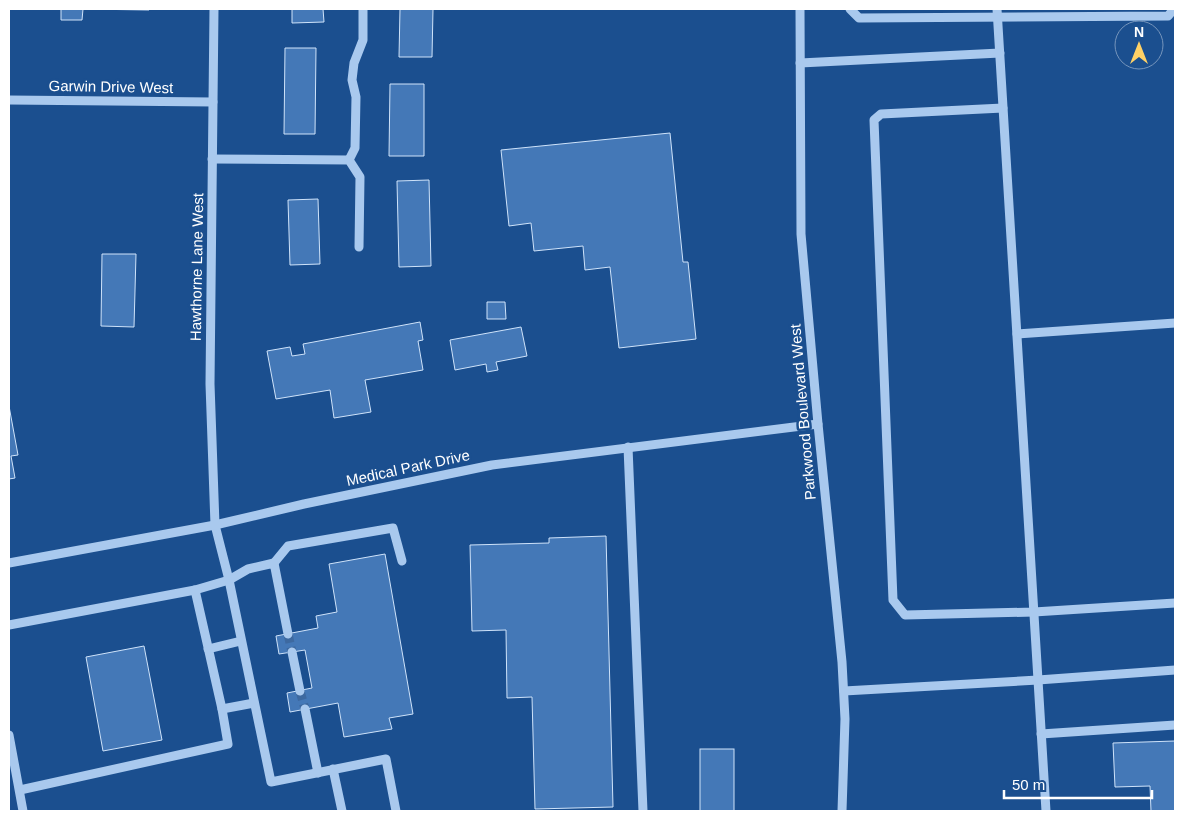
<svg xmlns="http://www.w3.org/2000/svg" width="1184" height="820" viewBox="0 0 1184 820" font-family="Helvetica,sans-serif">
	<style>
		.building { fill: #4478b7; stroke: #cfe3fa }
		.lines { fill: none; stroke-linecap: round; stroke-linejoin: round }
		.minor-tunnel { stroke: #3d69a0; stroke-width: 9; stroke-dasharray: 9 4.5; stroke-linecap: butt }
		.minor { stroke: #a9c9ee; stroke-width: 9 }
		.labels { text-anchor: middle; stroke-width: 5; stroke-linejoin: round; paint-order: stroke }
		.street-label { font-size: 15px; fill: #fff; stroke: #1b4f8f }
	</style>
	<rect width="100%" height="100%" fill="#1b4f8f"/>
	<g class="building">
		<path d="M 61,9 L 149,9 L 149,10 L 83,9 L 82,20 L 61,20 Z"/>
		<path d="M 292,9 L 323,9 L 324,22 L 292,23 Z"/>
		<path d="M 400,9 L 433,9 L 432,57 L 399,57 Z"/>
		<path d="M 285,48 L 316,48 L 315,134 L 284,134 Z"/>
		<path d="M 390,84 L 424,84 L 424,156 L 389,156 Z"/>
		<path d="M 670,133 L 683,262 L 688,262 L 696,339 L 619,348 L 610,267 L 585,270 L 583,246 L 534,251 L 531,223 L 509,226 L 501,150 Z"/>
		<path d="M 429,180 L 431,266 L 399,267 L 397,181 Z"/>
		<path d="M 318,199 L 320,264 L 290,265 L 288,200 Z"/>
		<path d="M 102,254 L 136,254 L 134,327 L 101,326 Z"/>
		<path d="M 487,302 L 505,302 L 506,319 L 487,319 Z"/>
		<path d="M 420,322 L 423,340 L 418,341 L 423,370 L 365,380 L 371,412 L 334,418 L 330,390 L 276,399 L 267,351 L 290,347 L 292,356 L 305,354 L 303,344 Z"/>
		<path d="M 521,327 L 527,356 L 496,362 L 498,370 L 487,372 L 486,364 L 455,370 L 450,340 Z"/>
		<path d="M 9,406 L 18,455 L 11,456 L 15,478 L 9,479 Z"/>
		<path d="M 606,536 L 613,807 L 535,809 L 532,697 L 507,698 L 506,630 L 472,631 L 470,545 L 549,543 L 549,538 Z"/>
		<path d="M 385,554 L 413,714 L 389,718 L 392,729 L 344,737 L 338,703 L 290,712 L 287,693 L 312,688 L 305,650 L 279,654 L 276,636 L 318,628 L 316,616 L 337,612 L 329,564 Z"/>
		<path d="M 144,646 L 162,740 L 103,751 L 86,657 Z"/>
		<path d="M 1175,741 L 1175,811 L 1151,811 L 1150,786 L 1115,787 L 1113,743 Z"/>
		<rect x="700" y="749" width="34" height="62"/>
	</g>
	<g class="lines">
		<g class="minor-tunnel">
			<path d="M 288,634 L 292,652"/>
			<path d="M 300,691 L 305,709"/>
		</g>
		<g class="minor">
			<path d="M 214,9 L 210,384 L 215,525 L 229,580 L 271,782 L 386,759 L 396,811"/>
			<path d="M 800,9 L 801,234 L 818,424 L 842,662 L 845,719 L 842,811"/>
			<path d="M 850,9 L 859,18 L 1168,16 L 1174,9"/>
			<path d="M 997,9 L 1046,811"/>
			<path d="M 800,63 L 1000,53"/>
			<path d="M 9,100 L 213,102"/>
			<path d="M 1003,108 L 881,114 L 874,120 L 893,600 L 905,615 L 1034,612 L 1175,603"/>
			<path d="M 212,159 L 349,160 L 360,177 L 359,247"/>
			<path d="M 349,160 L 355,148 L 356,97 L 352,80 L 354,63 L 363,40 L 363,9"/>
			<path d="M 1017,334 L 1175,323"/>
			<path d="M 628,447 L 643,811"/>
			<path d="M 9,563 L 215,525 L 304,504 L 492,465 L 818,424"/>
			<path d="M 274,563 L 288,546 L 393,528 L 402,561"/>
			<path d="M 9,625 L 195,590 L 229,580 L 248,569 L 274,563 L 288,634"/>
			<path d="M 208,649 L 241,641"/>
			<path d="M 292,652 L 300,691"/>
			<path d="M 844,691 L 1038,680 L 1175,670"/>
			<path d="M 222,709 L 254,703"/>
			<path d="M 305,709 L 318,773"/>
			<path d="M 1041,734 L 1175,725"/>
			<path d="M 9,735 L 23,811"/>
			<path d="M 333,769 L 342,811"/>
			<path d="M 20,790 L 228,744 L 222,709 L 195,590"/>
		</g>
	</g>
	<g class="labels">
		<g class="street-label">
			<text transform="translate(111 87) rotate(1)" y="5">Garwin Drive West</text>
			<text transform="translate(197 267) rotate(-89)" y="5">Hawthorne Lane West</text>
			<text transform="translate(803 412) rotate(-95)" y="5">Parkwood Boulevard West</text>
			<text transform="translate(408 468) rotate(-12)" y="5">Medical Park Drive</text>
		</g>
	</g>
	<rect width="1184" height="820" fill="none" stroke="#ffffff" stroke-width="20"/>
	<g transform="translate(1139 45)"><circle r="24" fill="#1b4f8f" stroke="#7695bc"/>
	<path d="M0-4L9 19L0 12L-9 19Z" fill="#ffd166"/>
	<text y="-8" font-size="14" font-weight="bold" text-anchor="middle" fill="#ffffff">N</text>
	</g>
	<path d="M1004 790v8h148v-8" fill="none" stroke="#ffffff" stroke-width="2.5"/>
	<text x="1012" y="790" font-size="15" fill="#ffffff" stroke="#1b4f8f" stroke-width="4" paint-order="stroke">50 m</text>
</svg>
